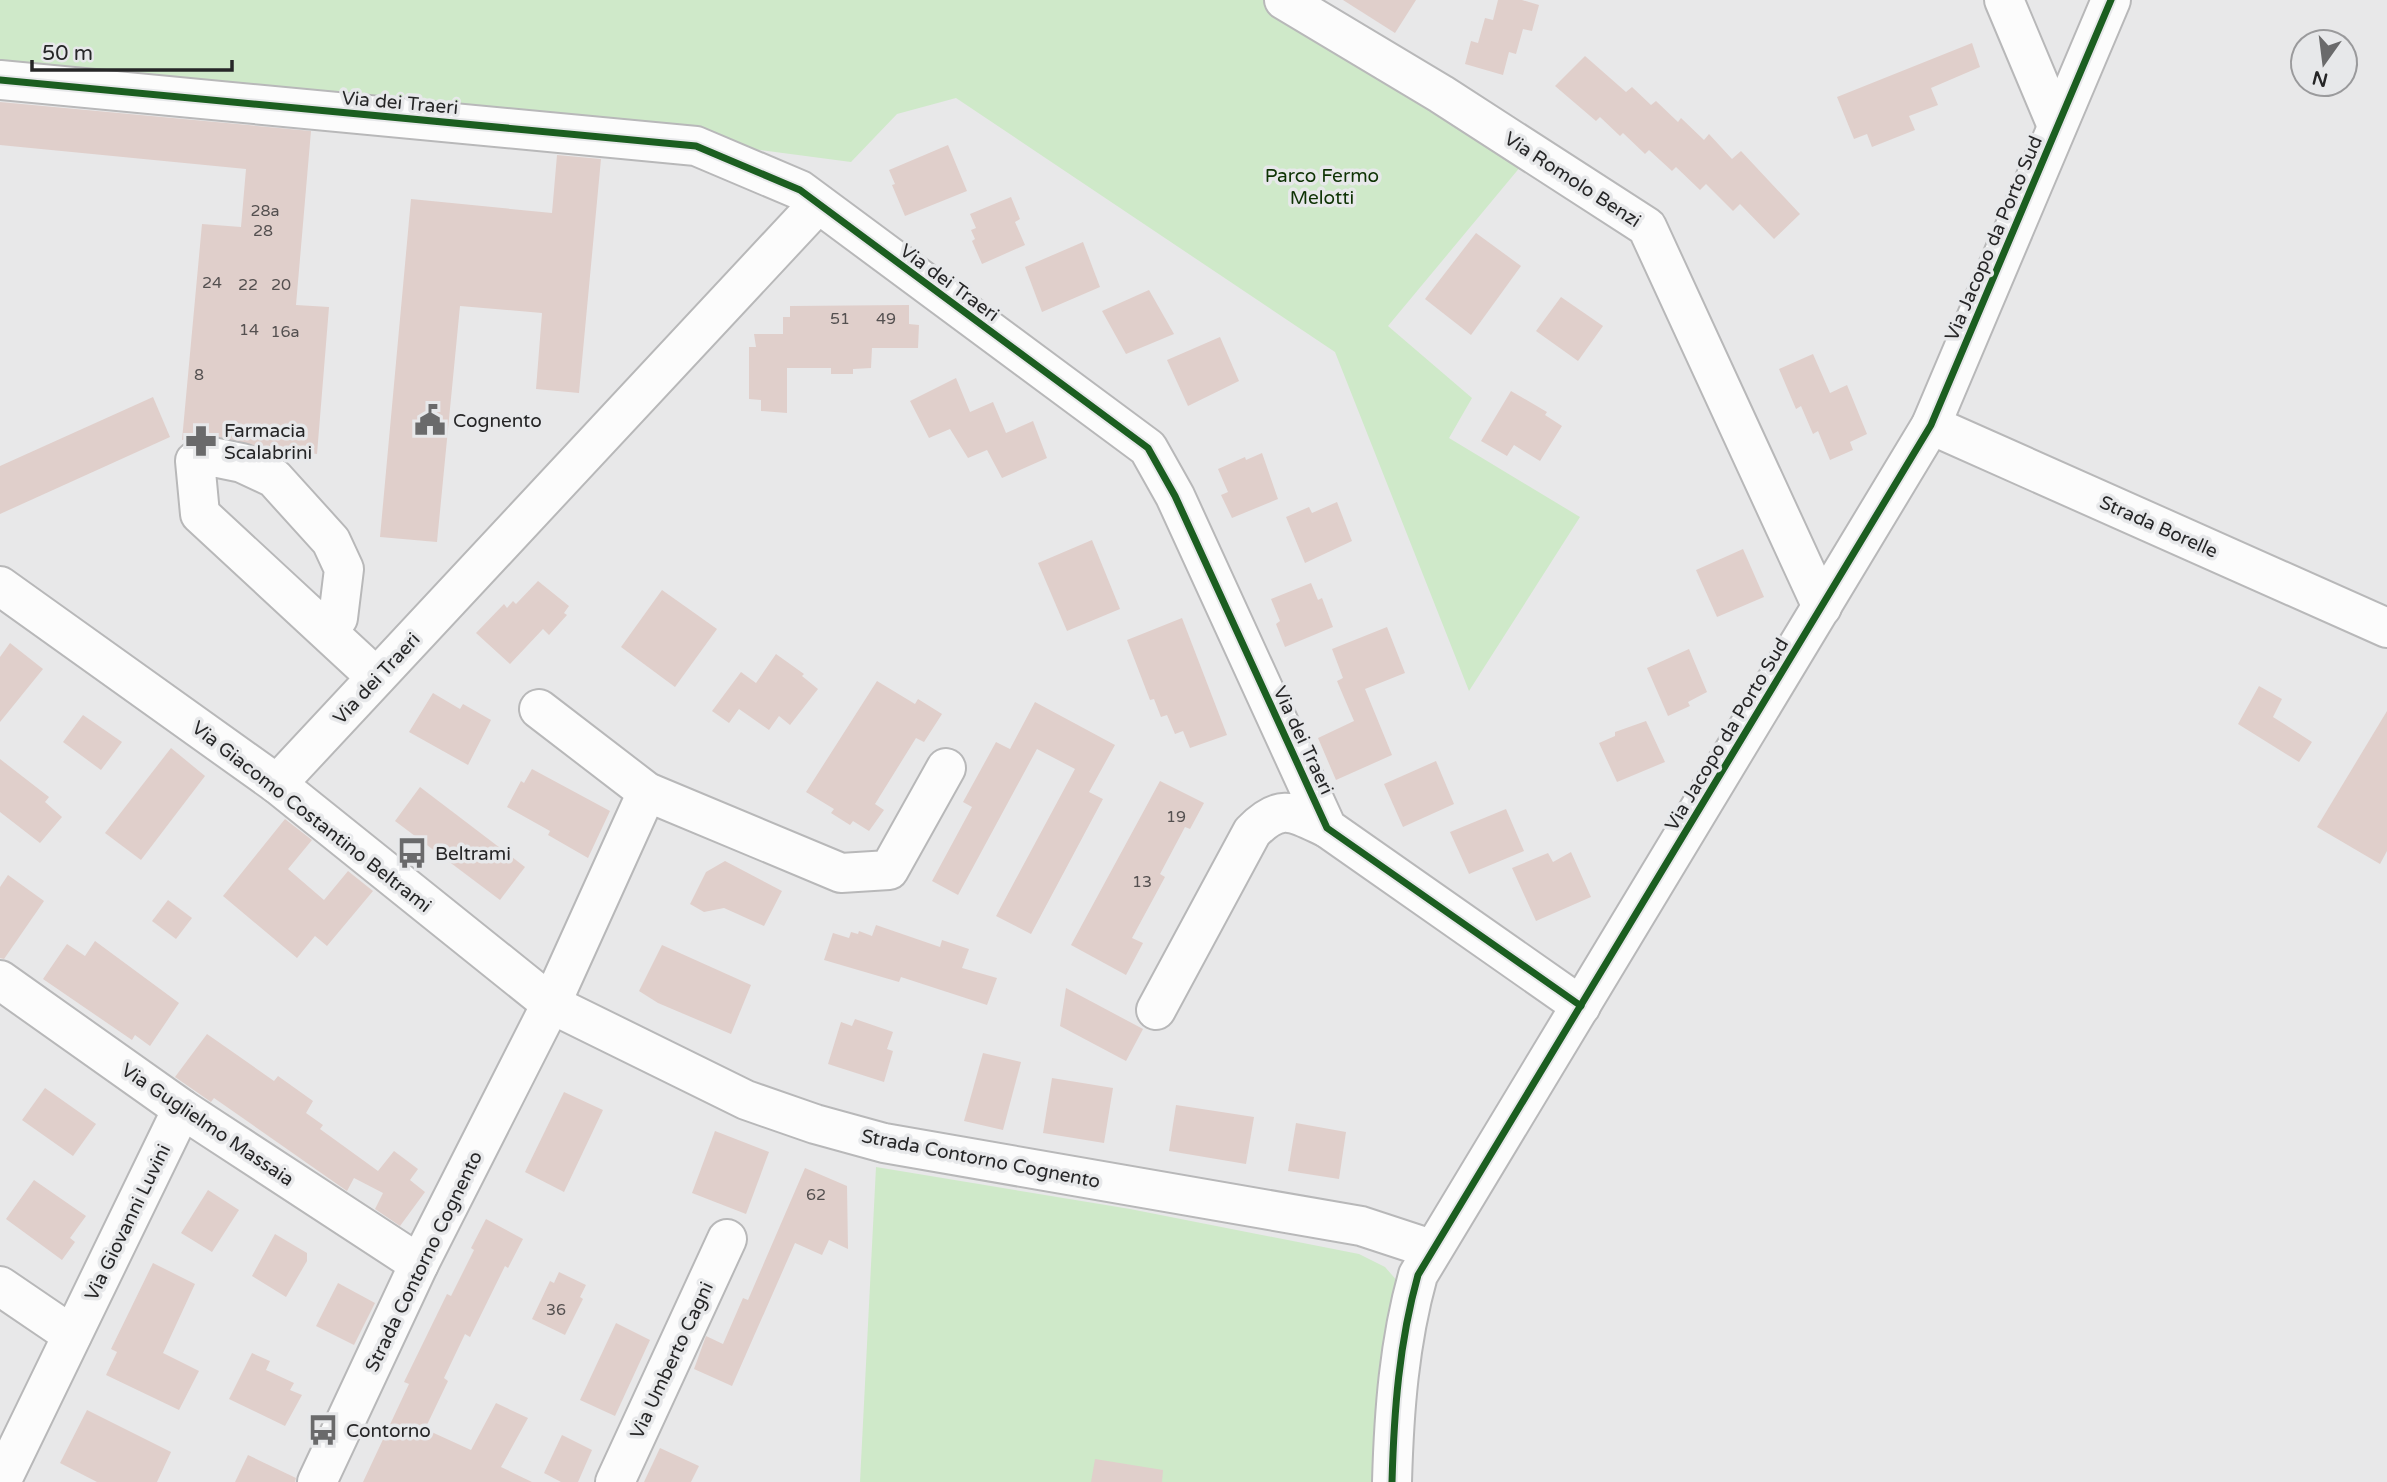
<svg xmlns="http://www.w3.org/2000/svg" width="2387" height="1482" viewBox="0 0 2387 1482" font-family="'Varela Round',sans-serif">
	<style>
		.green { fill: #cfe9c9 }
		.building { fill: #e0cfcb }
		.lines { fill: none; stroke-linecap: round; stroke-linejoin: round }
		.minor-casing { stroke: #b8b8b9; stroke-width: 42 }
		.minor { stroke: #fcfcfc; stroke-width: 38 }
		.cycleway-casing { stroke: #e7e8ea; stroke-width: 11 }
		.cycleway { stroke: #1b5e20; stroke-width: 7 }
		.labels { text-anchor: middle; stroke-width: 7; stroke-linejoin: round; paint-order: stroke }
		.number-label { font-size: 16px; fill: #545050 }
		.street-label { font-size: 19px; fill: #262627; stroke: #e7e8ea }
		.park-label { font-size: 19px; fill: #0e3304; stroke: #e7e8ea }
		.poi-label { font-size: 19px; fill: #262627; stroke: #e7e8ea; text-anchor: start }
	</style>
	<rect width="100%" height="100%" fill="#e8e8e9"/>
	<g class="green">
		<path d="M 0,0 L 1271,0 L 1526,160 L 1388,326 L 1472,398 L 1449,438 L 1580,517 L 1469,691 L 1335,352 L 956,98 L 897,114 L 851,162 L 660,137 L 0,73 Z"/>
		<path d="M 876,1167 L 1130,1209 L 1359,1254 L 1385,1267 L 1399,1283 L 1387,1318 L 1376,1482 L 860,1482 Z"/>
	</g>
	<g class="building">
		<path d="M 1343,0 L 1416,0 L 1395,33 Z"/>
		<path d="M 1498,0 L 1522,0 L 1539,5 L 1532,31 L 1523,29 L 1516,54 L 1509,52 L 1503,75 L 1465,64 L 1471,41 L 1478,43 L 1485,18 L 1493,20 Z"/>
		<path d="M 1972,43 L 1980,67 L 1931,88 L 1938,105 L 1909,116 L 1915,130 L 1872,147 L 1867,134 L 1854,139 L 1837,97 Z"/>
		<path d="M 1585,56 L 1626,92 L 1632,87 L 1651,105 L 1656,101 L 1678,122 L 1681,118 L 1704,140 L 1709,134 L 1732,159 L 1741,151 L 1800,214 L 1774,239 L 1740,204 L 1733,211 L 1706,184 L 1700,190 L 1676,167 L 1672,171 L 1649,150 L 1645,154 L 1623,133 L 1620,136 L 1600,117 L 1596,121 L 1555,86 Z"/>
		<path d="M 0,102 L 311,131 L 296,305 L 329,307 L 317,454 L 262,448 L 207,434 L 182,440 L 202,224 L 241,227 L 246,169 L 0,145 Z"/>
		<path d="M 948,145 L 967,191 L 905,216 L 892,185 L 895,184 L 889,170 Z"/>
		<path d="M 557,155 L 601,159 L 579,393 L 536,389 L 542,313 L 460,306 L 437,542 L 380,537 L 411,199 L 552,213 Z"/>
		<path d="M 1011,197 L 1020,219 L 1015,222 L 1025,245 L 982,264 L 972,241 L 975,239 L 971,230 L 976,228 L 970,214 Z"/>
		<path d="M 1476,233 L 1521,266 L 1471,335 L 1425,299 Z"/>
		<path d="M 1083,242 L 1100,287 L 1042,312 L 1025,267 Z"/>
		<path d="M 1149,290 L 1174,334 L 1126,354 L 1102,311 Z"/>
		<path d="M 1561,297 L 1603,326 L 1578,361 L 1536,331 Z"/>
		<path d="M 909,305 L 909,324 L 919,325 L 918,348 L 872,348 L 871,368 L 853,369 L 853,374 L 831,374 L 831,368 L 787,368 L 787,413 L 761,411 L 761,400 L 749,399 L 749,347 L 756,347 L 754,334 L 783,334 L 783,317 L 790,317 L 790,306 Z"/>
		<path d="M 1220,337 L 1239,381 L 1188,406 L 1167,360 Z"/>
		<path d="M 1813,354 L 1830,393 L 1847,385 L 1867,434 L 1850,442 L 1853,450 L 1830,460 L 1818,431 L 1813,434 L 1801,406 L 1796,409 L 1779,369 Z"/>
		<path d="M 956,378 L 970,412 L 993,402 L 1006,433 L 1033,421 L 1047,458 L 1002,478 L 987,450 L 968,458 L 950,429 L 929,438 L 910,401 Z"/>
		<path d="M 1511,391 L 1547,412 L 1545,415 L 1562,426 L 1540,461 L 1514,445 L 1507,456 L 1481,441 Z"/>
		<path d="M 153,397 L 170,437 L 0,514 L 0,466 Z"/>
		<path d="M 1262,453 L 1278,499 L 1232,518 L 1221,495 L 1228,492 L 1218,469 L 1245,457 L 1246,460 Z"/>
		<path d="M 1337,502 L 1352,541 L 1305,563 L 1286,517 L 1309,507 L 1312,513 Z"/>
		<path d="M 1092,540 L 1120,609 L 1067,631 L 1038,563 Z"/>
		<path d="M 1743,549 L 1764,597 L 1717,617 L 1696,570 Z"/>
		<path d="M 538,581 L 569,606 L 564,613 L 567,615 L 549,635 L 543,629 L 510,664 L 476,633 L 504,604 L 507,608 L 513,601 L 516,604 Z"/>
		<path d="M 1311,583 L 1318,600 L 1322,598 L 1333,627 L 1285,647 L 1276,624 L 1280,621 L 1271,599 Z"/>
		<path d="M 662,590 L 717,629 L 675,687 L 621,647 Z"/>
		<path d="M 1182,618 L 1227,735 L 1190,748 L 1183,731 L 1175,734 L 1167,715 L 1161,717 L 1154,699 L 1150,700 L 1127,640 Z"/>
		<path d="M 1387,627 L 1405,673 L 1365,689 L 1392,755 L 1336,780 L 1318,738 L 1354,721 L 1337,681 L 1343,678 L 1332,649 Z"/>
		<path d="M 10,643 L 43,669 L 0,722 L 0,657 Z"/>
		<path d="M 1689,649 L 1707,692 L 1688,702 L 1690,706 L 1668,716 L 1647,668 Z"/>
		<path d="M 776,654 L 804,674 L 802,676 L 818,689 L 790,725 L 779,716 L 769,730 L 739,709 L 729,723 L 712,711 L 741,672 L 756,683 Z"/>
		<path d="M 877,681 L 915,704 L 918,699 L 942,714 L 924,742 L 916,738 L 875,804 L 884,810 L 869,831 L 853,821 L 850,825 L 831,813 L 834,809 L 806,792 Z"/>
		<path d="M 2259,686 L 2282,699 L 2273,717 L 2312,742 L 2299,762 L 2238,724 Z"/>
		<path d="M 433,693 L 460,709 L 463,704 L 491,720 L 468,765 L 409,732 Z"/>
		<path d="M 1035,702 L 1115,745 L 1089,792 L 1103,799 L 1031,934 L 996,916 L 1075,769 L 1037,749 L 958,895 L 932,881 L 972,807 L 963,802 L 996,742 L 1010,749 Z"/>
		<path d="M 2387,711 L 2387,851 L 2380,864 L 2317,827 Z"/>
		<path d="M 83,715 L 122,742 L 101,770 L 63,742 Z"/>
		<path d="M 1646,721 L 1665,762 L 1617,782 L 1599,743 L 1615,736 L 1615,732 Z"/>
		<path d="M 171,748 L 205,776 L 141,860 L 105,833 Z"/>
		<path d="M 0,759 L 49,797 L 45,802 L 62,817 L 40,843 L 0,812 Z"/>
		<path d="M 1436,761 L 1454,804 L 1403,827 L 1384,784 Z"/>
		<path d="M 532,769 L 610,811 L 588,858 L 548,835 L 550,831 L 507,807 L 521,781 L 524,783 Z"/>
		<path d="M 1160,781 L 1204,803 L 1190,829 L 1185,827 L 1160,874 L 1165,877 L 1132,938 L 1143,943 L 1126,975 L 1071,945 Z"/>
		<path d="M 420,787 L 525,867 L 500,900 L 395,821 Z"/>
		<path d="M 1506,809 L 1524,851 L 1469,874 L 1450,832 Z"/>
		<path d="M 285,819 L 312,840 L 288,869 L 324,900 L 348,871 L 373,891 L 327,946 L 315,936 L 297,958 L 223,896 Z"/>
		<path d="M 1571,852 L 1591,897 L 1536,921 L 1512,868 L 1548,853 L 1553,862 Z"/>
		<path d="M 725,861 L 782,891 L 764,926 L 724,908 L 704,912 L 690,904 L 706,872 Z"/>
		<path d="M 8,875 L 44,901 L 4,959 L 0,958 L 0,887 Z"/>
		<path d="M 168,900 L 192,918 L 176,939 L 152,921 Z"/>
		<path d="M 876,925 L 940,947 L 942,940 L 969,949 L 962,968 L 997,978 L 987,1005 L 901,977 L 899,982 L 824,960 L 833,933 L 849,938 L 851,932 L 858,934 L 859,931 L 872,936 Z"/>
		<path d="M 95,941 L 179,1003 L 150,1046 L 135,1035 L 132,1040 L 43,979 L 67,944 L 85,956 Z"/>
		<path d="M 662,945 L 751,985 L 731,1034 L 658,1003 L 639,991 Z"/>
		<path d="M 1066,988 L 1143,1029 L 1126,1061 L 1060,1026 Z"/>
		<path d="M 855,1019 L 893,1032 L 887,1049 L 893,1051 L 884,1082 L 828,1064 L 841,1022 L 852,1026 Z"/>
		<path d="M 207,1034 L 274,1081 L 278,1076 L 313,1101 L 306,1113 L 323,1125 L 320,1129 L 378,1171 L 394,1151 L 418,1169 L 410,1180 L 425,1192 L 400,1226 L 375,1209 L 383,1193 L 354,1178 L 347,1191 L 214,1098 L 211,1102 L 175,1077 Z"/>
		<path d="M 983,1053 L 1021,1062 L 1003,1130 L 964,1121 Z"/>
		<path d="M 1052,1078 L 1113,1088 L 1104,1143 L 1043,1133 Z"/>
		<path d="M 45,1088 L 96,1124 L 73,1156 L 22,1120 Z"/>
		<path d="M 564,1092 L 603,1110 L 564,1192 L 525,1172 Z"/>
		<path d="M 1176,1105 L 1254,1117 L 1246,1164 L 1169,1151 Z"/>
		<path d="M 1296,1123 L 1346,1132 L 1339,1179 L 1288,1171 Z"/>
		<path d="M 715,1131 L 769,1152 L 746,1214 L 692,1193 Z"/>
		<path d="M 805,1168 L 847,1186 L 848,1249 L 829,1240 L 822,1255 L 795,1243 L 732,1386 L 694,1369 L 706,1336 L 723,1344 L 743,1298 L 748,1300 Z"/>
		<path d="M 34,1180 L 86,1216 L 70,1238 L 75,1242 L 62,1260 L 6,1219 Z"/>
		<path d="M 208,1190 L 239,1210 L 212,1252 L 181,1233 Z"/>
		<path d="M 486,1219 L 523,1239 L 508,1268 L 505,1266 L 470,1337 L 465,1334 L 444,1378 L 448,1381 L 425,1429 L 471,1450 L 496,1403 L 528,1418 L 501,1467 L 532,1482 L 363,1482 L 409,1384 L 404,1382 L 447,1294 L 451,1296 L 474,1250 L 471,1248 Z"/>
		<path d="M 275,1234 L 307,1253 L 307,1261 L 286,1297 L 252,1276 Z"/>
		<path d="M 153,1263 L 195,1284 L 163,1353 L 199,1371 L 179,1410 L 106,1375 L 117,1352 L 111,1349 Z"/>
		<path d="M 559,1272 L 586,1285 L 580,1297 L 583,1299 L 565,1335 L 532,1319 L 550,1281 L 554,1283 Z"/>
		<path d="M 338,1283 L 375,1303 L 354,1345 L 316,1326 Z"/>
		<path d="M 616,1323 L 650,1340 L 615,1416 L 580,1400 Z"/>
		<path d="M 252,1353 L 270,1361 L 266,1370 L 294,1383 L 290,1390 L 302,1395 L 285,1426 L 229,1399 Z"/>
		<path d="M 87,1410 L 171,1452 L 157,1482 L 97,1482 L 60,1463 Z"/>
		<path d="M 562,1435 L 592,1450 L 578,1482 L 561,1482 L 544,1473 Z"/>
		<path d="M 660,1448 L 699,1466 L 691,1482 L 644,1482 Z"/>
		<path d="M 248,1455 L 296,1478 L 295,1482 L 235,1482 Z"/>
		<path d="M 1095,1459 L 1163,1470 L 1162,1482 L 1091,1482 Z"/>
	</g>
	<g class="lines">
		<defs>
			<g id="minor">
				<path d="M 1284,0 L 1441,94 L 1647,227 L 1822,607"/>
				<path d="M 2004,0 L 2057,126"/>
				<path d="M 0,80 L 696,146 L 800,190 L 1148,448 L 1175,496 L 1327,828 L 1581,1006"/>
				<path d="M 1931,425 L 2387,628"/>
				<path d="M 0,586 L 277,784 L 551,1004 L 746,1100 L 815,1124 L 884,1143 L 1361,1226 L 1431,1249"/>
				<path d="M 328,629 L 338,618 L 344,569 L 331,541 L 274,478 L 242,463 L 203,455 L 195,461 L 200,514 L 376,677"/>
				<path d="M 539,709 L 647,792 L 841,873 L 889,870 L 946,768"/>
				<path d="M 277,784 L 818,204"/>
				<path d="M 0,980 L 182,1109 L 419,1264"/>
				<path d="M 1156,1010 L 1252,832 C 1281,802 1293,812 1327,828"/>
				<path d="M 0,1286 L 72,1335"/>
				<path d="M 1,1482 L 182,1109"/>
				<path d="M 317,1482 L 419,1264 L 551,1004 L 647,792"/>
				<path d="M 615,1482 L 727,1239"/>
				<path d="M 1392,1482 C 1394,1411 1399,1343 1418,1275 L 1931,425 L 2111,0"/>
			</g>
		</defs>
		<use href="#minor" class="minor-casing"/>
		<use href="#minor" class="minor"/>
		<defs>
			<g id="cycleway">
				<path d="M 0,80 L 696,146 L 800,190 L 1148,448 L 1175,496 L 1327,828 L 1581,1006"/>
				<path d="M 1392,1482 C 1394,1411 1399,1343 1418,1275 L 1931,425 L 2111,0"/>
			</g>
		</defs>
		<use href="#cycleway" class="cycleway-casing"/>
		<use href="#cycleway" class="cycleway"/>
	</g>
	<defs>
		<symbol id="civic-bare" viewBox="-9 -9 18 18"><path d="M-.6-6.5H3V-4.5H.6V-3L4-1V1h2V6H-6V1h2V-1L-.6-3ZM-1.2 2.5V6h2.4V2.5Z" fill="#6a6a6b" stroke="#e7e8ea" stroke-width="2.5" paint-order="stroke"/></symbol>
		<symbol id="pharmacy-bare" viewBox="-9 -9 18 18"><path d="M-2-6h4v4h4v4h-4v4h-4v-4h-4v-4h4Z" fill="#6a6a6b" stroke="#e7e8ea" stroke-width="2.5" paint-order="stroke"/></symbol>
		<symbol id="bus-bare" viewBox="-9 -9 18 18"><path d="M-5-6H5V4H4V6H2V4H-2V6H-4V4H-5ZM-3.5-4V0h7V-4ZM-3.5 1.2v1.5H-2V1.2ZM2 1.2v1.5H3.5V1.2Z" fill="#6a6a6b" stroke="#e7e8ea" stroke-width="2.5" paint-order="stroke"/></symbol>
	</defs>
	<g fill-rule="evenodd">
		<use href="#civic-bare" x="408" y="398" width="44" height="44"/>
		<use href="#pharmacy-bare" x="179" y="419" width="44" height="44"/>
		<use href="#bus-bare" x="390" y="831" width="44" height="44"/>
		<use href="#bus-bare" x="301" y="1408" width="44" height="44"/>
	</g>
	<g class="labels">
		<g class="number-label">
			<text x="265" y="216">28a</text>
			<text x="263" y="236">28</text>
			<text x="212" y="288">24</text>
			<text x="248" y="290">22</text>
			<text x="281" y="290">20</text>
			<text x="840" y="324">51</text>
			<text x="886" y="324">49</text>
			<text x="249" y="335">14</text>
			<text x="285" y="337">16a</text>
			<text x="199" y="380">8</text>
			<text x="1176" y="822">19</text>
			<text x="1142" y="887">13</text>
			<text x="816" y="1200">62</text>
			<text x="556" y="1315">36</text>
		</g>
		<g class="street-label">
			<text transform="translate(400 102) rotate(5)" y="7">Via dei Traeri</text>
			<text transform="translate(1573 179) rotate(33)" y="7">Via Romolo Benzi</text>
			<text transform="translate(1993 238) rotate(-67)" y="7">Via Jacopo da Porto Sud</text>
			<text transform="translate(950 282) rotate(36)" y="7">Via dei Traeri</text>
			<text transform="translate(2159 526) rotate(24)" y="7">Strada Borelle</text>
			<text transform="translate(376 678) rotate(-47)" y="7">Via dei Traeri</text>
			<text transform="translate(1726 734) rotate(-59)" y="7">Via Jacopo da Porto Sud</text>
			<text transform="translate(1304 740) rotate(65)" y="7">Via dei Traeri</text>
			<text transform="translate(312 816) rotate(38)" y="7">Via Giacomo Costantino Beltrami</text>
			<text transform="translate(208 1124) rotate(34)" y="7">Via Guglielmo Massaia</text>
			<text transform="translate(981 1158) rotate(11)" y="7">Strada Contorno Cognento</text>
			<text transform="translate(127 1222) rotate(-64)" y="7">Via Giovanni Luvini</text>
			<text transform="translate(423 1261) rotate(-64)" y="7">Strada Contorno Cognento</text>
			<text transform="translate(671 1360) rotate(-65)" y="7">Via Umberto Cagni</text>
		</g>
		<g class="park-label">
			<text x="1322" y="182">Parco Fermo<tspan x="1322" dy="22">Melotti</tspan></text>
		</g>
		<g class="poi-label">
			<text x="453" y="427">Cognento</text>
			<text x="224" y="437">Farmacia<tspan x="224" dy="22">Scalabrini</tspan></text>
			<text x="435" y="860">Beltrami</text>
			<text x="346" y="1437">Contorno</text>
		</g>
	</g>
	<g transform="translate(2324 63) rotate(194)"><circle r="33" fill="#e7e8ea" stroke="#9a9a9c" stroke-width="2"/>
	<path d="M0-5L12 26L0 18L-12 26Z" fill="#6a6a6b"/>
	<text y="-10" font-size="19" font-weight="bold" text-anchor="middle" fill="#262627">N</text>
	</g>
	<path d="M32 60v10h200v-10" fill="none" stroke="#262627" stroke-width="3.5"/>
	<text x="42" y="60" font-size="21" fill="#262627" stroke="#e7e8ea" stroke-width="5" paint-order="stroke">50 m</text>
</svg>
